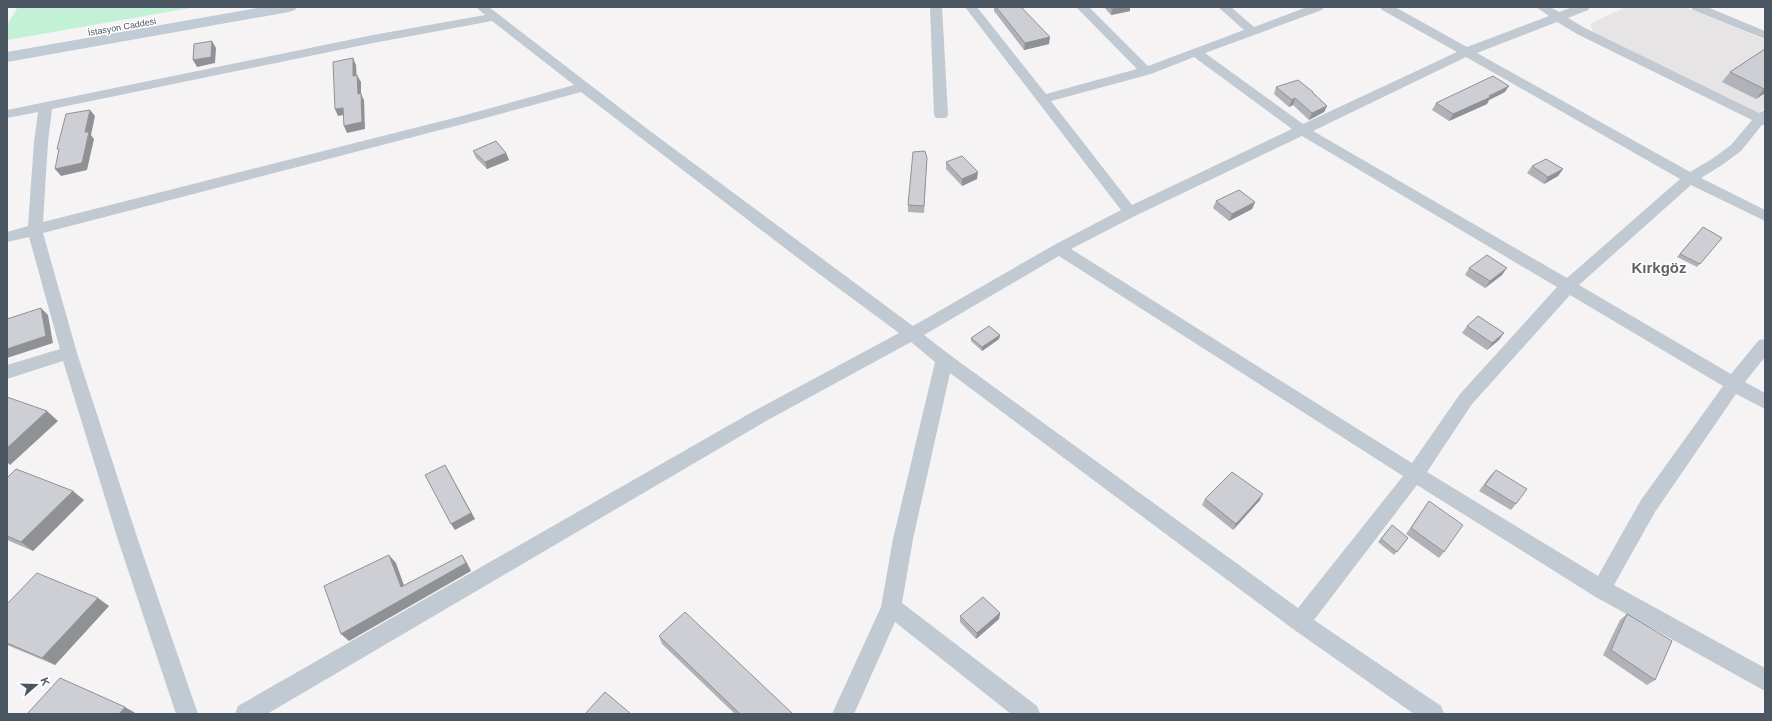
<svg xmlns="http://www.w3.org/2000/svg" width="1772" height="721" viewBox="0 0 1772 721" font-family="Helvetica,sans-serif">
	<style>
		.education { fill: #e6e4e5 }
		.green { fill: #c3f1d5 }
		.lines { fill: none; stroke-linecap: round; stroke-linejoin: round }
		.minor { fill: #c1cad2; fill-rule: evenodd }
		.secondary { fill: #c1cbd6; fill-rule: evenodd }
		.wall { fill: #b0b2b7 }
		.shaded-wall { fill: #909195 }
		.building { fill: #cdcfd5; stroke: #909195 }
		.labels { text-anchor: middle; stroke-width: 3; stroke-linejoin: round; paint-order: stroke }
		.far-street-label { font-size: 9px; fill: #4a5661; stroke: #fff }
		.district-label { font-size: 15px; font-weight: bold; fill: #5f6368; stroke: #fff }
	</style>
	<rect width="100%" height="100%" fill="#f5f3f3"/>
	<path class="education" d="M 1626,7 L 1685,7 L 1765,40 L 1765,108 L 1758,114 L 1593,32 L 1590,24 Z"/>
	<path class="green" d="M 18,7 L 196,7 L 7,40 L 7,25 Z"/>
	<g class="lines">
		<g class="minor">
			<path d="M 476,7 L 489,7 L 650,131 L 913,326 L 1054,245 L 1121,210 L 965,7 L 977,7 L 1046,94 L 1137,69 L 1076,7 L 1089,7 L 1148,66 L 1244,30 L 1218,7 L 1231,7 L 1254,27 L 1307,7 L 1324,7 L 1322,10 L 1205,53 L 1303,124 L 1457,52 L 1382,10 L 1380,7 L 1395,7 L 1467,47 L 1549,16 L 1536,7 L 1550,7 L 1559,12 L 1573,7 L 1590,7 L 1588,10 L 1568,18 L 1585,28 L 1759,113 L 1765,110 L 1765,125 L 1762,125 L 1741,151 L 1722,165 L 1701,178 L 1765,210 L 1765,221 L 1691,185 L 1579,285 L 1731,374 L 1759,340 L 1765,339 L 1765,357 L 1745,382 L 1765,393 L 1765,409 L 1736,394 L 1655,512 L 1614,585 L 1765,668 L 1765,691 L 1594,596 L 1417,485 L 1314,620 L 1441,706 L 1444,714 L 1414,714 L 1293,629 L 950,373 L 913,539 L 902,603 L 1037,706 L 1040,714 L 1011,714 L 895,622 L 854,714 L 832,714 L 881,607 L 893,539 L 935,362 L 911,342 L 766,421 L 267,714 L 235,714 L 238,706 L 754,411 L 899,333 L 803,262 L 581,92 L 467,123 L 43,233 L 77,353 L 138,540 L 198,714 L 176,714 L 118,540 L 63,361 L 7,379 L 7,365 L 60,349 L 29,237 L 7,242 L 7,232 L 28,226 L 34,142 L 38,112 L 7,118 L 7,110 L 373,35 L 485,15 ZM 492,21 L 574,85 L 458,117 L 43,222 L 48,142 L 52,109 L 373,43 ZM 1557,22 L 1577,34 L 1752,120 L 1731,145 L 1712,159 L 1690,172 L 1477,53 ZM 1194,57 L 1292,129 L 1132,205 L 1051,101 L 1151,74 ZM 1466,57 L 1680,179 L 1567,278 L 1313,131 ZM 1302,136 L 1557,287 L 1460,394 L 1412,463 L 1071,249 L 1135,216 ZM 1059,256 L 1403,476 L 1298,608 L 950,355 L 924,335 ZM 1570,295 L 1723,386 L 1641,500 L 1598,576 L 1427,472 L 1472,404 Z"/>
			<path d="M 930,7 L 942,7 L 948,115 L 946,118 L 936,118 L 934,115 Z"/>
			<path d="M 1691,7 L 1707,7 L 1765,31 L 1765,39 L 1693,10 Z"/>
		</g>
		<path class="secondary" d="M 263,7 L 297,7 L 295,10 L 289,12 L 7,62 L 7,52 Z"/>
	</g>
	<g class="wall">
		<path d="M 994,7 L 1021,7 L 1049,44 L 1024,50 L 994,11 Z"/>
		<path d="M 1104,7 L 1130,7 L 1130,11 L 1111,15 Z"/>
		<path d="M 1765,49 L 1765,93 L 1756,99 L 1722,82 L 1730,72 Z"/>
		<path d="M 1276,87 L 1313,92 L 1313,93 L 1327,106 L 1324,112 L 1309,120 L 1293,105 L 1289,107 L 1274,94 Z"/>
		<path d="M 1505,92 L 1489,100 L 1487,104 L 1449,121 L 1432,110 L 1436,103 Z"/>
		<path d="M 473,151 L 506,153 L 509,160 L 487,169 L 476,158 Z"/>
		<path d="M 927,158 L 924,213 L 908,212 L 908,205 Z"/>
		<path d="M 946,162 L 977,179 L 962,186 L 946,169 Z"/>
		<path d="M 1532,166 L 1563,169 L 1558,176 L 1544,184 L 1527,173 Z"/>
		<path d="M 1216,201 L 1255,202 L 1252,209 L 1229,221 L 1213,208 Z"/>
		<path d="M 1703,227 L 1722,238 L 1697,267 L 1677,257 Z"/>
		<path d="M 1469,268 L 1502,275 L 1485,288 L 1465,275 Z"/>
		<path d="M 1467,326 L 1499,340 L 1487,350 L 1462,333 Z"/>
		<path d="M 1000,335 L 999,339 L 982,351 L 971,341 L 971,338 Z"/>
		<path d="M 1496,470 L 1516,504 L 1511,510 L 1479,491 L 1490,476 Z"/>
		<path d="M 7,478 L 84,500 L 33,551 L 7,540 Z"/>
		<path d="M 1205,499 L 1260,500 L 1233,530 L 1202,505 Z"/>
		<path d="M 1429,501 L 1444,552 L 1439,558 L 1406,534 L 1424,508 Z"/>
		<path d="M 1392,525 L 1408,538 L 1394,555 L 1378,542 Z"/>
		<path d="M 7,604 L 109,606 L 55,665 L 7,645 Z"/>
		<path d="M 1000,613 L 999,619 L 976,639 L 960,622 L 960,616 Z"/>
		<path d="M 1627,614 L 1655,680 L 1647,685 L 1603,655 L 1620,620 Z"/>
		<path d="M 659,636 L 793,714 L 735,714 L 662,644 Z"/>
	</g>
	<g class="shaded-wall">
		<path d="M 1123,7 L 1130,7 L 1130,11 L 1111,15 L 1112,9 Z"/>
		<path d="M 1050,37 L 1049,44 L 1024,50 L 1025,43 Z"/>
		<path d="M 212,41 L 216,48 L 215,63 L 197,67 L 193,60 Z"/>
		<path d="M 353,58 L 356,65 L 357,83 L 353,76 Z"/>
		<path d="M 357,75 L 361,82 L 361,94 L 364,100 L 365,129 L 347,133 L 344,126 L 358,94 Z"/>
		<path d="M 1509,86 L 1505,92 L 1489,100 L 1487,104 L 1449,121 L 1453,114 Z"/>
		<path d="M 1765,88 L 1765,93 L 1756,99 L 1764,89 Z"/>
		<path d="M 1295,98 L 1293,105 L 1289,107 L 1292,100 Z"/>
		<path d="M 1327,106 L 1324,112 L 1309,120 L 1312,113 Z"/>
		<path d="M 343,108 L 347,114 L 338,116 L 335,109 Z"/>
		<path d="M 90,110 L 95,116 L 91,135 L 94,139 L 87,170 L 61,176 L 55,169 L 85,132 Z"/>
		<path d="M 506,153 L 509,160 L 487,169 L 485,162 Z"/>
		<path d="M 1563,169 L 1558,176 L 1544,184 L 1548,177 Z"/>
		<path d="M 978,172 L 977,179 L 962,186 L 962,179 Z"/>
		<path d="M 1255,202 L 1252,209 L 1229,221 L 1232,214 Z"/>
		<path d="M 1507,268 L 1502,275 L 1485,288 L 1490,281 Z"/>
		<path d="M 41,308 L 48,315 L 53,343 L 7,358 L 7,349 Z"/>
		<path d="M 1504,333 L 1499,340 L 1487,350 L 1492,343 Z"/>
		<path d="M 1000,335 L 999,339 L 982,351 L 982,347 Z"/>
		<path d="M 47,411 L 58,421 L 10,465 L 7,462 L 7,448 Z"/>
		<path d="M 445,465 L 475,519 L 455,530 L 451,524 Z"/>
		<path d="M 73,491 L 84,500 L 33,551 L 21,542 Z"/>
		<path d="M 1263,494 L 1260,500 L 1233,530 L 1236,524 Z"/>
		<path d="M 389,555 L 396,563 L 407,594 L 401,587 Z"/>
		<path d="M 462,555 L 467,563 L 471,571 L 349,641 L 341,634 Z"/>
		<path d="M 98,598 L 109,606 L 55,665 L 42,658 Z"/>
		<path d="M 1000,613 L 999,619 L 976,639 L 977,633 Z"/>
		<path d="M 125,707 L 137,714 L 119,714 Z"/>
	</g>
	<g class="building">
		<path d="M 996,7 L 1021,7 L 1050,37 L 1025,43 Z"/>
		<path d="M 1110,7 L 1123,7 L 1112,9 Z"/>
		<path d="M 212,41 L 211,57 L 193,60 L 194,44 Z"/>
		<path d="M 1765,49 L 1765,88 L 1764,89 L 1730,72 Z"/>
		<path d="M 353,58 L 353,76 L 357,75 L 358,94 L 361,93 L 362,122 L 344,126 L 343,108 L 335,109 L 333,62 Z"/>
		<path d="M 1493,76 L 1509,86 L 1489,96 L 1491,97 L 1453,114 L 1436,103 Z"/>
		<path d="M 1298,80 L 1313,92 L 1312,92 L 1327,106 L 1312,113 L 1295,98 L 1292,100 L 1276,87 Z"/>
		<path d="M 90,110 L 85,132 L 89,132 L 82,163 L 55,169 L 59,149 L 57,149 L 66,114 Z"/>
		<path d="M 496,141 L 506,153 L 485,162 L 473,151 Z"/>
		<path d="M 925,151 L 927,158 L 924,206 L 908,205 L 913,152 Z"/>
		<path d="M 962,156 L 978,172 L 962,179 L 946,162 Z"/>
		<path d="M 1546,159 L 1563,169 L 1548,177 L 1532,166 Z"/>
		<path d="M 1239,190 L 1255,202 L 1232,214 L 1216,201 Z"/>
		<path d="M 1703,227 L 1722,238 L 1700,264 L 1680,254 Z"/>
		<path d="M 1487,255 L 1507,268 L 1490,281 L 1469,268 Z"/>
		<path d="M 41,308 L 46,336 L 7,349 L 7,319 Z"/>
		<path d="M 1478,316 L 1504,333 L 1492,343 L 1467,326 Z"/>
		<path d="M 989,326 L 1000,335 L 982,347 L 971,338 Z"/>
		<path d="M 7,397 L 47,411 L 7,448 Z"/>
		<path d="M 445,465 L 471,513 L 451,524 L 425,475 Z"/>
		<path d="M 16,469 L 73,491 L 21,542 L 7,536 L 7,478 Z"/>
		<path d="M 1496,470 L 1527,489 L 1516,504 L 1485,485 Z"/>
		<path d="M 1232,472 L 1263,494 L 1236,524 L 1205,499 Z"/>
		<path d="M 1429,501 L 1463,525 L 1444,552 L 1411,528 Z"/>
		<path d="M 1392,525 L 1408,538 L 1397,552 L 1381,539 Z"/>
		<path d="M 389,555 L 401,587 L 462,555 L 466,563 L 341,634 L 324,586 Z"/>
		<path d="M 37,573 L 98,598 L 42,658 L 7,643 L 7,604 Z"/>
		<path d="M 983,597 L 1000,613 L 977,633 L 960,616 Z"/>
		<path d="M 685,612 L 793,714 L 740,714 L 659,636 Z"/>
		<path d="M 1627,614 L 1672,641 L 1655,680 L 1611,650 Z"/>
		<path d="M 60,678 L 125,707 L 119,714 L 27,714 Z"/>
		<path d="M 605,692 L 631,714 L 585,714 Z"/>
	</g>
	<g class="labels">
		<g class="far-street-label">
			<text transform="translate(122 27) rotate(-10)" y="3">İstasyon Caddesi</text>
		</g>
		<g class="district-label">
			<text x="1659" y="273">Kırkgöz</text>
		</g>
	</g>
	<rect width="1772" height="721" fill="none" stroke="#4a5661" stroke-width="16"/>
	<g transform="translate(36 685) rotate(70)" stroke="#ffffff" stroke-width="3" paint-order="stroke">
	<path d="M0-3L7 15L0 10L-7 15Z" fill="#4a5661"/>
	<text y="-6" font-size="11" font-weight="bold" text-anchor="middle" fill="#4a5661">K</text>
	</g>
</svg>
